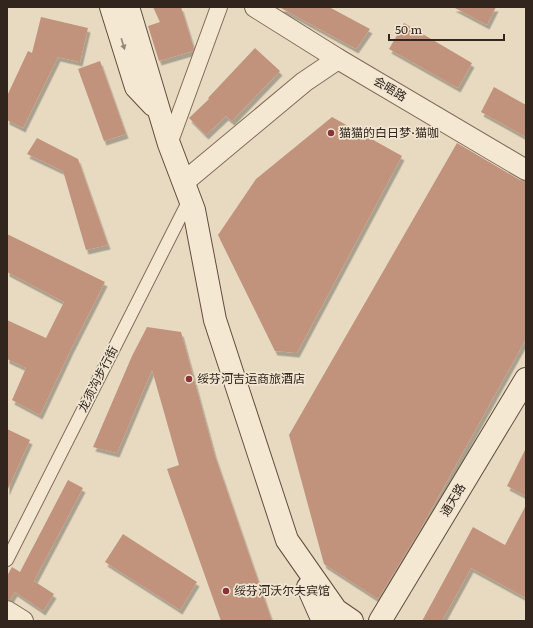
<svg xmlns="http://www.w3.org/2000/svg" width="533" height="628" viewBox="0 0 533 628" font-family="Literata,'Noto Sans SC',serif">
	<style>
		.building { fill: #c2937b; filter: url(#shadow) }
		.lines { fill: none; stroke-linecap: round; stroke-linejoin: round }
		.pedestrian-casing { stroke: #806c5b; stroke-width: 14 }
		.minor-casing { stroke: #806c5b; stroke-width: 18 }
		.tertiary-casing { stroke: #806c5b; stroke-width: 22 }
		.secondary-casing { stroke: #614d3e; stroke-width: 24 }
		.pedestrian { stroke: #f4e8d3; stroke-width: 12 }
		.minor { stroke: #f4e8d3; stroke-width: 16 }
		.tertiary { stroke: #f4e8d3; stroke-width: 20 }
		.secondary { stroke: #f4e8d3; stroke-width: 22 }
		.oneway { fill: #928678 }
		.poi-dot { fill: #883239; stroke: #f0e5d0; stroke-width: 1.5 }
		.labels { text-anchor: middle; stroke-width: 3.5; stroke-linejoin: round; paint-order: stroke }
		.street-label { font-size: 12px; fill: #31251d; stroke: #f0e5d0 }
		.poi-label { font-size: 12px; fill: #31251d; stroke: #f0e5d0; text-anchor: start }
	</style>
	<defs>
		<filter id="shadow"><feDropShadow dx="2.5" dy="4.5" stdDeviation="0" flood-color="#0004"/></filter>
	</defs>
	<rect width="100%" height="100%" fill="#e8dac1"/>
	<g class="building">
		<path d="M 153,7 L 181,7 L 194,49 L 193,51 L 159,61 L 148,26 L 160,22 Z"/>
		<path d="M 279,7 L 329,7 L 370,29 L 356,49 Z"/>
		<path d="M 453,7 L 496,7 L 487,25 Z"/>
		<path d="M 41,17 L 88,28 L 80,62 L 58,57 L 23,128 L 7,120 L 7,96 L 28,51 L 32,53 Z"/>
		<path d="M 404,23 L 472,63 L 458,88 L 389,49 Z"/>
		<path d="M 255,48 L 280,71 L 232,121 L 226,116 L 206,135 L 189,118 L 209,99 L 208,98 Z"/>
		<path d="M 100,61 L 126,134 L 104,141 L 78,69 Z"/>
		<path d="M 494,87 L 526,105 L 526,137 L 481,112 Z"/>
		<path d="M 332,117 L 402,156 L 297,353 L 275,351 L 218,235 L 256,179 Z"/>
		<path d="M 37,138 L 78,159 L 108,245 L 86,250 L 63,171 L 27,154 Z"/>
		<path d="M 457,143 L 520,180 L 526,181 L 526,339 L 421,528 L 378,599 L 324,564 L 289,435 Z"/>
		<path d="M 7,234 L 105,282 L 71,349 L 40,415 L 12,400 L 26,368 L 7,359 L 7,320 L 46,338 L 64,302 L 7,272 Z"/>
		<path d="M 147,327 L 181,332 L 214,453 L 272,621 L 221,621 L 167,469 L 179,465 L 152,370 L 117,453 L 93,447 L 132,356 Z"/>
		<path d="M 7,429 L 30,440 L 7,491 Z"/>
		<path d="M 526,448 L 526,496 L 507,486 Z"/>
		<path d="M 68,480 L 83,488 L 34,581 L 54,594 L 43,611 L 15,592 L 10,600 L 7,600 L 7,576 L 12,567 L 20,572 Z"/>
		<path d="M 526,505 L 526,598 L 471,568 L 442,621 L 422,621 L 473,527 L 505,545 Z"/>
		<path d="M 123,534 L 197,582 L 180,610 L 105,562 Z"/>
	</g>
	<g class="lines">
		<defs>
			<path id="pedestrian" d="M 7,560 L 190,198"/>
			<path id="minor" d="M 169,144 L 219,7"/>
			<g id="tertiary">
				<path d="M 255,7 L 338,59 L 526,170"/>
				<path d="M 184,182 L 304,82 L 338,59"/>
				<path d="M 7,611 L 23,621"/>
			</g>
			<g id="secondary">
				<path d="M 111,7 L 136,87 L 153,105"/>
				<path d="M 128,7 L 169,144 L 194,210 L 215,320 L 287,540 L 336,610 L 352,621"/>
				<path d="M 308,587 L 323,621"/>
				<path d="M 380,621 L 526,379"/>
			</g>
		</defs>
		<use href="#pedestrian" class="pedestrian-casing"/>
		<use href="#minor" class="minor-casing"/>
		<use href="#tertiary" class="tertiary-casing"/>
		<use href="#secondary" class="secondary-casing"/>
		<use href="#pedestrian" class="pedestrian"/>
		<use href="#minor" class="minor"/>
		<use href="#tertiary" class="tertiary"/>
		<use href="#secondary" class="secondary"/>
	</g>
	<defs><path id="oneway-solid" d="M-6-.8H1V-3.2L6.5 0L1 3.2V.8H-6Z"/></defs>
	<use class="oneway" href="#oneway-solid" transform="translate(123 44) rotate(73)"/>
	<g class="poi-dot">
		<circle cx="331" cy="133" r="4"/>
		<circle cx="189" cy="379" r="4"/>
		<circle cx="226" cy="591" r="4"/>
	</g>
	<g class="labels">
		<g class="street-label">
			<text transform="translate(390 89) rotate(31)" y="4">会晤路</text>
			<text transform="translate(98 379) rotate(-63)" y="4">龙须沟步行街</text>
			<text transform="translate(453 500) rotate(-59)" y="4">通天路</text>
		</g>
		<g class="poi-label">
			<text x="339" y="137">猫猫的白日梦·猫咖</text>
			<text x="197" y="383">绥芬河吉运商旅酒店</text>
			<text x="234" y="595">绥芬河沃尔夫宾馆</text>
		</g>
	</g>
	<rect width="533" height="628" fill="none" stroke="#31251d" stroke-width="16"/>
	<path d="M389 34v6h115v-6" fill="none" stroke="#31251d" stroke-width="2"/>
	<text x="395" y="34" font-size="12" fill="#31251d" stroke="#f0e5d0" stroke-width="3" paint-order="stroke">50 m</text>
</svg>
